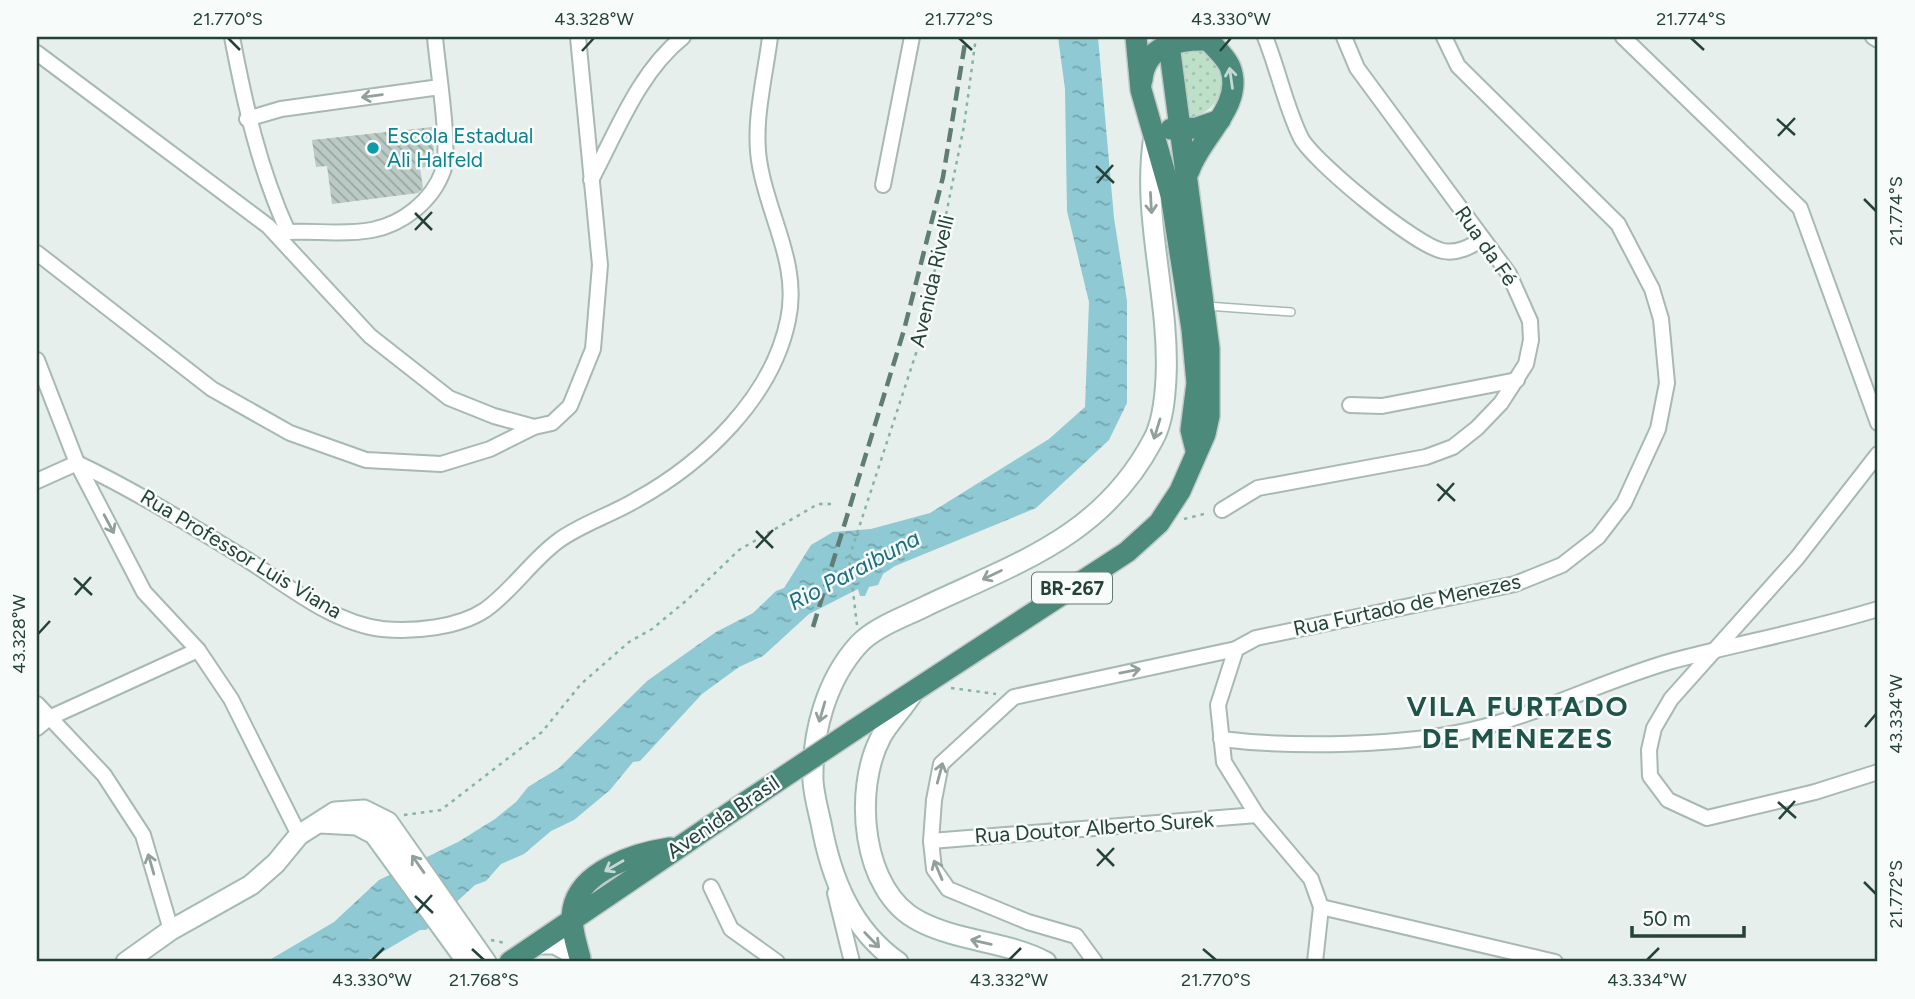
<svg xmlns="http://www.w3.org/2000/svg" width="1915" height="999" viewBox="0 0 1915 999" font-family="Figtree,sans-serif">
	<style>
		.grass { fill: url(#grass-dots) }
		.water { fill: url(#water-ripples) }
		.building { fill: url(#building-back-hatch) }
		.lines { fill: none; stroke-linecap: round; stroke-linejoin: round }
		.service-casing { stroke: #a8b8b2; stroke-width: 10 }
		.minor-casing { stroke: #a8b8b2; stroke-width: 18 }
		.secondary-casing { stroke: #a4bbb3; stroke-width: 23 }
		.trunk-casing { stroke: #c2cac8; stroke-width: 24 }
		.path { stroke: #86b3a5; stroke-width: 2.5; stroke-dasharray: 3.5 5; stroke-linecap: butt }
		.service { stroke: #fff; stroke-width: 7 }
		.minor { stroke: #fff; stroke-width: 14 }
		.secondary { stroke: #fff; stroke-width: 19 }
		.trunk { stroke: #4c8a7c; stroke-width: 21 }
		.rail { stroke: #5f7d75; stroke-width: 4.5; stroke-dasharray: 14 7; stroke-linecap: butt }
		.trunk-bridge-casing { stroke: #c2cac8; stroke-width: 24; stroke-linecap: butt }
		.trunk-bridge { stroke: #4c8a7c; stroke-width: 21 }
		.oneway { stroke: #c4d9d4 }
		.oneway2 { stroke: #92a09c }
		.ticks { fill: none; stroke: #24423a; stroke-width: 2.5 }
		.culture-dot { fill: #0f9aa8; stroke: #f7fbf9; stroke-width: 2.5 }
		.labels { text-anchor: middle; stroke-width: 5; stroke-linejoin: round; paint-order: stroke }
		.shield { fill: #f7fbf9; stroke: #637a73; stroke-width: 2 }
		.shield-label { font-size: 19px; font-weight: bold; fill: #24423a }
		.culture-label { font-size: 21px; fill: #0d838f; stroke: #f7fbf9; text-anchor: start }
		.street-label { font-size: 21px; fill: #24423a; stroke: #f7fbf9 }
		.water-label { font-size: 23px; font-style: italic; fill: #1c6f80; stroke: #f7fbf9 }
		.district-label { font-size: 28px; font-weight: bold; letter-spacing: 2px; fill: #1f5548; stroke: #f7fbf9 }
		.neatline { fill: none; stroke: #24423a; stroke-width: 2.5 }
		.ticks-label { font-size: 18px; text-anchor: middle; fill: #24423a }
	</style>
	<defs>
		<pattern id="grass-dots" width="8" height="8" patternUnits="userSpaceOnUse" patternTransform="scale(1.75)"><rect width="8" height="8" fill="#bfe0c8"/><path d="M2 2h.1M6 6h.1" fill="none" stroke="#a4c1ad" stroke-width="1.8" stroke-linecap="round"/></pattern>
		<pattern id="water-ripples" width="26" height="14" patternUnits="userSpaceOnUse" patternTransform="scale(1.75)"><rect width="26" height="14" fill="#8ec9d4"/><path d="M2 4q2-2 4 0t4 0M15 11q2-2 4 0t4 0" fill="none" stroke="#74a5ad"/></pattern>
		<pattern id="building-back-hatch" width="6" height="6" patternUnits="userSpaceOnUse" patternTransform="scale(1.75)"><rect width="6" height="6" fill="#bbcac4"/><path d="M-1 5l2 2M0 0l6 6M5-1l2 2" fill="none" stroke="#98a6a0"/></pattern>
	</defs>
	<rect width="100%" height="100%" fill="#e6efeb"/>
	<path class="grass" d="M 1196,47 C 1238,66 1229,107 1188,120 L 1185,80 L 1177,48 Z"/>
	<path class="water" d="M 1058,37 L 1098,37 L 1114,218 L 1127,301 L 1127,403 L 1109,440 L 1036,508 L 895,566 L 883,574 L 878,585 L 869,587 L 865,596 L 860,596 L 858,589 L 809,614 L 763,656 L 739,667 L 702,694 L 640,761 L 633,762 L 610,790 L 574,820 L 551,831 L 524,854 L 501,864 L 486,881 L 475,885 L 426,930 L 420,930 L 374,957 L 357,962 L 266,962 L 334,922 L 379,880 L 458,842 L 495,819 L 516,802 L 528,787 L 559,768 L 647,681 L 716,632 L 753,613 L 776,591 L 784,588 L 811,545 L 833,532 L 871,529 L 930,513 L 1049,439 L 1085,407 L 1089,302 L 1067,211 L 1065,89 Z"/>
	<path class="building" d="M 433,127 L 434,166 L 420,168 L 423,188 L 418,193 L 332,204 L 327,166 L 316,167 L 312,140 Z"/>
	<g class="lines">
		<defs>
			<path id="service" d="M 1207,306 L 1291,312"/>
			<g id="minor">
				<path d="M 232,37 C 245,105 259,168 288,232"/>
				<path d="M 1265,37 C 1278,69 1286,108 1301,138 C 1314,162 1416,246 1443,251 C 1458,254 1471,246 1483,239"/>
				<path d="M 1623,37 L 1800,208 L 1878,423"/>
				<path d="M 1873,37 L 1878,40"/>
				<path d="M 37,53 L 268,226 L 370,336 L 449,398 L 494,416 L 534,427"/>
				<path d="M 247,119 L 281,109 L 440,87"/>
				<path d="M 591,180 C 617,131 639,72 683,37"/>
				<path d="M 883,185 L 912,37"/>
				<path d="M 275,233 C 307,229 340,236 372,230 C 403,224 432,201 443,171 C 451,149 437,64 435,37"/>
				<path d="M 37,253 L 212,389 L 290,433 L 366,460 L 441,464 L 490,449 L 534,427 L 552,423 L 570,406 L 593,349 L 600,265 L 578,37"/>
				<path d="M 37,360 L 77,463 L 144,592 L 198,650 L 231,699 L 299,835"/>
				<path d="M 1350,405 L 1382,406 L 1517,380"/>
				<path d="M 1878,454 L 1797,558 L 1671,699 L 1654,728 L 1649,750 L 1650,776 L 1668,800 L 1707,818 L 1815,792 L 1878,772"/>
				<path d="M 77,463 C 136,491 190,525 246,559 C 287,585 332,623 382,629 C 413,632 458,628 485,610 C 512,591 531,561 558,541 C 581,524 611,515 636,500 C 703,463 772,398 788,320 C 800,265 769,218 760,166 C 752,125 765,78 770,37"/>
				<path d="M 37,481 L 77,463"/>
				<path d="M 1222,510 L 1258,488 L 1426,457 L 1453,447 L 1477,428 L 1501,403 L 1526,364 L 1531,340 L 1530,321 L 1509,274 L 1357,68 L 1344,37"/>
				<path d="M 1236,649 L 1218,705 L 1224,762 L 1257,815 L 1311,879 L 1321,907 L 1315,962"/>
				<path d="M 37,704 L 104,775 L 143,835 L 171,930"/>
				<path d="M 37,728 L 49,718 L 198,650"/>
				<path d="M 1221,739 C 1294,748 1404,746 1475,729 C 1542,713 1605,680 1672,661 C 1740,643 1810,630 1878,609"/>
				<path d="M 931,841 L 1257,815"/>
				<path d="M 711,887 L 731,929 L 777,962"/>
				<path d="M 835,893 L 852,962"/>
				<path d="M 1321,907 L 1555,962"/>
				<path d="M 1095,962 L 1076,936 L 1028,922 L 948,889 L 934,869 L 931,841 L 934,800 L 941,764 L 1014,697 L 1236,649 L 1256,638 L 1515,584 L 1562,565 L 1598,537 L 1624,503 L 1658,429 L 1667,383 L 1661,319 L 1652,289 L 1618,224 L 1458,66 L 1444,37"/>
			</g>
			<g id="secondary">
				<path d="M 912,694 C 903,709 889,722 881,737 C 853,789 861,892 919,921 C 959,942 1007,941 1046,962"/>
				<path d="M 320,823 L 357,825 L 374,834 L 467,962"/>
				<path d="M 536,944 L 555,944 L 580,958 L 580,962"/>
				<path d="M 126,962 L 171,930 L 251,885 L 276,863 L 299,835 L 335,812 L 364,810 L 388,822 L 486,962"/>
				<path d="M 898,962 C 851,929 831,878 821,823 C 818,810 814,795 813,781 C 812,733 826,680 859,644 C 876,626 907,616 928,605 C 1020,562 1103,535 1153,440 C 1163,422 1165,398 1166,378 C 1170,297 1141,216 1154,136"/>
			</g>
			<g id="trunk">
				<path d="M 1136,37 L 1141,90 L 1171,195 L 1192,329 L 1197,383 L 1191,430 L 1196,450"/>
				<path d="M 1142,80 C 1145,45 1178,39 1208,40"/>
				<path d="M 1171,129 L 1197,128 L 1220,120"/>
				<path d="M 1189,171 C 1200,137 1245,105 1230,67 C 1225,55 1213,47 1206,37"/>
				<path d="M 854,730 L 1127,552 L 1159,523 L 1180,491 L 1205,434 L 1209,416 L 1209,348 L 1168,37"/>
				<path d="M 580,958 C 576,943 570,925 573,909 C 580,870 637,853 670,848"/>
				<path d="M 510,962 L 746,802"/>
			</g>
		</defs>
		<use href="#service" class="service-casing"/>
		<use href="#minor" class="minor-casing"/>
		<use href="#secondary" class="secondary-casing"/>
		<use href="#trunk" class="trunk-casing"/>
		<g class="path">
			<path d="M 1184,519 L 1208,513"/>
			<path d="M 857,625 L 849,558 L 921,338 L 964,126 L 976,37"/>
			<path d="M 951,688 L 996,694"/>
			<path d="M 404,815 L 441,810 L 542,732 L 581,684 L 629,642 L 652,629 L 687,600 L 739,550 L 818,504 L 831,504"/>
			<path d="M 491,940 L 505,943"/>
		</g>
		<use href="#service" class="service"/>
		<use href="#minor" class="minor"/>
		<use href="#secondary" class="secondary"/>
		<use href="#trunk" class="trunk"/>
		<path class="rail" d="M 813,627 L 904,330 L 943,177 L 966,37"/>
		<defs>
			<path id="trunk-bridge" d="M 746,802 L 854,730"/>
		</defs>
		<use href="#trunk-bridge" class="trunk-bridge-casing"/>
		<use href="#trunk-bridge" class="trunk-bridge"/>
	</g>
	<defs><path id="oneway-shaft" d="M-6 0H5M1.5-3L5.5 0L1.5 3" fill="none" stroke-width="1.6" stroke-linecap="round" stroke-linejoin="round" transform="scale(1.75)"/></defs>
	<g class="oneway">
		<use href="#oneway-shaft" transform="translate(1231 78) rotate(-98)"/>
		<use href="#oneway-shaft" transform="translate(614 866) rotate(150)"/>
	</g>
	<g class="oneway2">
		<use href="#oneway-shaft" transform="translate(372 96) rotate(172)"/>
		<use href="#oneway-shaft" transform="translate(1151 203) rotate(87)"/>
		<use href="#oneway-shaft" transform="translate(1157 429) rotate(107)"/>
		<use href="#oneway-shaft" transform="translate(109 524) rotate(62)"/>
		<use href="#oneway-shaft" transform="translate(992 575) rotate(154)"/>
		<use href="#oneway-shaft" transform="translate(1130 671) rotate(-11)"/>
		<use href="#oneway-shaft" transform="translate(822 712) rotate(106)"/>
		<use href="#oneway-shaft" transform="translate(940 773) rotate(-75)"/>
		<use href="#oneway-shaft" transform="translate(151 864) rotate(-106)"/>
		<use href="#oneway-shaft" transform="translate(418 864) rotate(-125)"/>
		<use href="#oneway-shaft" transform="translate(938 870) rotate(-113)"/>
		<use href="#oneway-shaft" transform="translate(872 940) rotate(46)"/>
		<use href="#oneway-shaft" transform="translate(981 942) rotate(-167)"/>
	</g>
	<path class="ticks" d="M 228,38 L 240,50M 959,38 L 972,50M 1691,38 L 1704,50M 582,51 L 594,38M 1220,51 L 1231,38M 1777,119 L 1795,135M 1778,136 L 1795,118M 1096,166 L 1114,183M 1097,183 L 1113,165M 1864,199 L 1876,211M 415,213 L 432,230M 415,230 L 432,212M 1437,484 L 1455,501M 1438,501 L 1454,483M 756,531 L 773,548M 756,548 L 773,530M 74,578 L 92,595M 75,595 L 91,577M 38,634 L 50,621M 1865,727 L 1876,714M 1778,802 L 1796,818M 1779,819 L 1795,801M 1097,849 L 1114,866M 1097,866 L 1114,848M 1864,882 L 1876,894M 415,896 L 433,913M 416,913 L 432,895M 472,949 L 484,960M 1203,949 L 1216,960M 372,960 L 384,948M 1009,960 L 1021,948M 1647,960 L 1659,948"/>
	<circle class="culture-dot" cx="373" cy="148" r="7"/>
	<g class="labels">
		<rect class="shield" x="1032" y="572.5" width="80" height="31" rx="5"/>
		<g class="shield-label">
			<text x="1072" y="595">BR-267</text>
		</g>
		<g class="culture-label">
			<text x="387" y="143">Escola Estadual<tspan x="387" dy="24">Ali Halfeld</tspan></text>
		</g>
		<g class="street-label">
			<text transform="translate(1486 246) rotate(55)" y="7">Rua da Fé</text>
			<text transform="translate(932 281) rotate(-77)" y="7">Avenida Rivelli</text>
			<text transform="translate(241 554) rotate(31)" y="7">Rua Professor Luis Viana</text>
			<text transform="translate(1407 605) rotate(-12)" y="7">Rua Furtado de Menezes</text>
			<text transform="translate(723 817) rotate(-34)" y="7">Avenida Brasil</text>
			<text transform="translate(1094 828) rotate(-4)" y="7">Rua Doutor Alberto Surek</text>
		</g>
		<g class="water-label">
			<text transform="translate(854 570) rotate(-28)" y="8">Rio Paraibuna</text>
		</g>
		<g class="district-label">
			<text x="1518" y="716">VILA FURTADO<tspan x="1518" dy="32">DE MENEZES</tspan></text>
		</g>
	</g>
	<rect width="1915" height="999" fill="none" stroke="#f7fbf9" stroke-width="77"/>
	<path d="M1632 926v10h112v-10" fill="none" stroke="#24423a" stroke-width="3.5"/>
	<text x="1642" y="926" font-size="21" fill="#24423a" stroke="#f7fbf9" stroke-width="5" paint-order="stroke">50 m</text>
	<rect x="38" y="38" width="1838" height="922" class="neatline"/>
	<g class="ticks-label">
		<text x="228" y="25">21.770°S</text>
		<text x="594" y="25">43.328°W</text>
		<text x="959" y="25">21.772°S</text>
		<text x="1231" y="25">43.330°W</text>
		<text x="1691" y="25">21.774°S</text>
		<text transform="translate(1896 211) rotate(-90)" y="6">21.774°S</text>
		<text transform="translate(19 634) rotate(-90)" y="6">43.328°W</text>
		<text transform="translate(1896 714) rotate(-90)" y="6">43.334°W</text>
		<text transform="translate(1896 894) rotate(-90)" y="6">21.772°S</text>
		<text x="372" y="986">43.330°W</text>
		<text x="484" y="986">21.768°S</text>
		<text x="1009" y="986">43.332°W</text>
		<text x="1216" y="986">21.770°S</text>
		<text x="1647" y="986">43.334°W</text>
	</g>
</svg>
